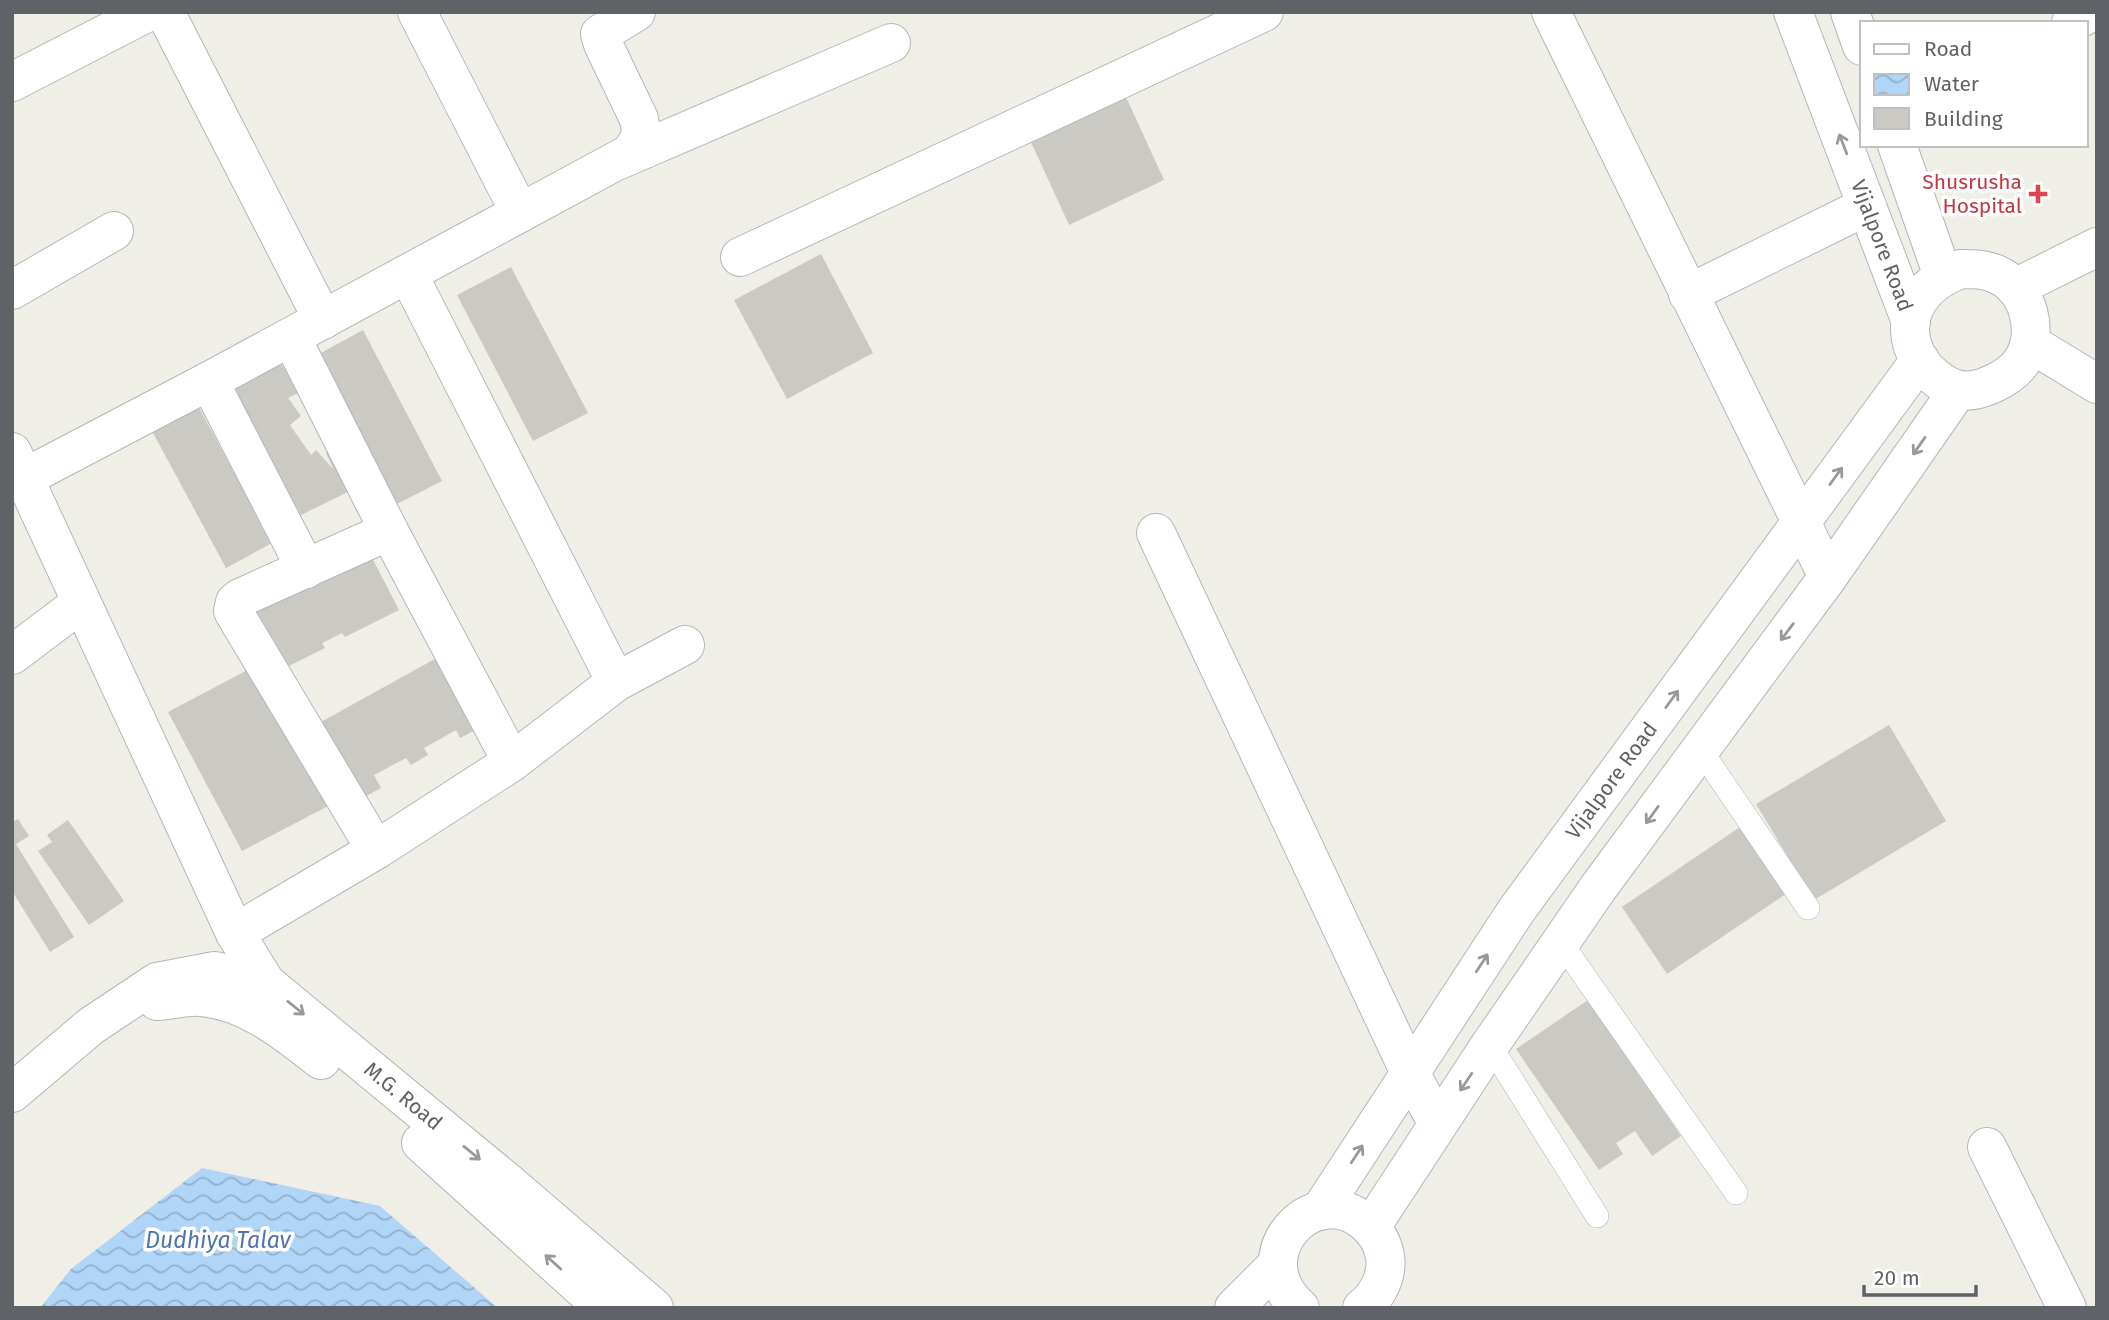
<svg xmlns="http://www.w3.org/2000/svg" width="2109" height="1320" viewBox="0 0 2109 1320" font-family="'Fira Sans',sans-serif">
	<style>
		.water { fill: url(#water-waves) }
		.building { fill: #cbc9c4 }
		.lines { fill: none; stroke-linecap: round; stroke-linejoin: round }
		.service-casing { stroke: #b4b7ba; stroke-width: 24 }
		.minor-casing { stroke: #b4b7ba; stroke-width: 40 }
		.secondary-casing { stroke: #b3b6ba; stroke-width: 40 }
		.service { stroke: #fff; stroke-width: 23 }
		.minor { stroke: #fff; stroke-width: 38 }
		.secondary { stroke: #fff; stroke-width: 38 }
		.oneway { stroke: #97999c }
		.health-dot { fill: #e0444e; stroke: #fff; stroke-width: 2.5 }
		.labels { text-anchor: middle; stroke-width: 7; stroke-linejoin: round; paint-order: stroke }
		.health-label { font-size: 21px; fill: #be3a42; stroke: #fff; text-anchor: end }
		.street-label { font-size: 21px; fill: #5f6266; stroke: #fff }
		.water-label { font-size: 23px; font-style: italic; fill: #4e76a7; stroke: #fff }
	</style>
	<defs>
		<pattern id="water-waves" width="16" height="10" patternUnits="userSpaceOnUse" patternTransform="scale(1.75)"><rect width="16" height="10" fill="#b1d5f6"/><path d="M0 5q4-4 8 0t8 0" fill="none" stroke="#93b0cb"/></pattern>
	</defs>
	<rect width="100%" height="100%" fill="#efeee7"/>
	<path class="water" d="M 202,1168 L 380,1206 L 498,1308 L 40,1308 L 71,1269 Z"/>
	<g class="building">
		<path d="M 1126,97 L 1164,180 L 1069,225 L 1031,142 Z"/>
		<path d="M 821,254 L 873,353 L 787,399 L 734,300 Z"/>
		<path d="M 511,267 L 588,413 L 533,441 L 457,295 Z"/>
		<path d="M 363,330 L 442,481 L 397,504 L 319,354 Z"/>
		<path d="M 277,358 L 300,392 L 288,398 L 301,416 L 290,425 L 311,455 L 316,450 L 334,470 L 326,453 L 333,447 L 354,489 L 301,515 L 228,385 Z"/>
		<path d="M 198,406 L 272,543 L 226,568 L 152,431 Z"/>
		<path d="M 368,550 L 399,610 L 345,637 L 342,633 L 322,643 L 325,648 L 283,669 L 252,609 Z"/>
		<path d="M 442,655 L 481,727 L 460,738 L 456,730 L 424,748 L 428,755 L 411,765 L 406,758 L 374,775 L 381,788 L 352,804 L 310,728 Z"/>
		<path d="M 257,665 L 330,805 L 242,851 L 168,712 Z"/>
		<path d="M 1889,725 L 1946,821 L 1814,900 L 1756,804 Z"/>
		<path d="M 18,819 L 29,836 L 16,844 L 74,937 L 50,952 L 12,891 L 12,822 Z"/>
		<path d="M 68,820 L 124,901 L 89,925 L 38,851 L 52,842 L 47,835 Z"/>
		<path d="M 1740,827 L 1786,894 L 1667,974 L 1622,907 Z"/>
		<path d="M 1588,1000 L 1681,1136 L 1652,1156 L 1635,1131 L 1616,1143 L 1623,1154 L 1599,1170 L 1516,1049 Z"/>
	</g>
	<g class="lines">
		<defs>
			<g id="service">
				<path d="M 1700,749 L 1808,908"/>
				<path d="M 1562,944 L 1736,1193"/>
				<path d="M 1490,1045 L 1597,1216"/>
			</g>
			<g id="minor">
				<path d="M 165,12 L 323,320"/>
				<path d="M 417,12 L 520,213"/>
				<path d="M 1551,12 L 1828,577"/>
				<path d="M 2071,23 L 2092,12"/>
				<path d="M 12,82 L 148,12"/>
				<path d="M 619,160 L 891,43"/>
				<path d="M 740,257 L 1264,12"/>
				<path d="M 408,274 L 616,682"/>
				<path d="M 2015,288 L 2097,247"/>
				<path d="M 12,290 L 114,231"/>
				<path d="M 1688,294 L 1867,206"/>
				<path d="M 291,337 L 389,531 L 512,762"/>
				<path d="M 2030,343 L 2097,384"/>
				<path d="M 209,381 L 306,569"/>
				<path d="M 12,452 L 235,933 L 266,983"/>
				<path d="M 24,478 L 209,381 L 629,154 C 639,142 643,135 639,119 L 603,44 L 600,34 L 636,12"/>
				<path d="M 1156,533 L 1410,1073 L 1438,1124"/>
				<path d="M 12,655 L 81,603"/>
				<path d="M 376,850 L 233,611 L 235,602 L 240,598 L 389,531"/>
				<path d="M 235,933 L 376,850 L 512,762 L 616,682 L 685,645"/>
				<path d="M 1987,1147 L 2067,1308"/>
			</g>
			<g id="secondary">
				<path id="s1" d="M 1793,12 L 1911,322"/>
				<path d="M 1850,12 L 1862,46"/>
				<path d="M 1897,145 L 1943,276"/>
				<path d="M 1961,269 C 1974,269 1986,269 1998,275 C 2029,289 2040,333 2022,361 C 2011,378 1976,396 1956,389 C 1942,385 1927,372 1919,360 C 1895,318 1922,283 1961,269 Z"/>
				<path d="M 157,1001 C 171,1000 187,996 201,997 C 248,1001 285,1032 321,1060"/>
				<path id="s2" d="M 12,1093 L 91,1026 L 157,982 L 215,971 L 266,983 L 506,1181 L 654,1308"/>
				<path d="M 421,1143 L 604,1308"/>
				<path id="s3" d="M 1320,1211 L 1516,911 L 1920,360"/>
				<path d="M 1371,1227 L 1490,1045 L 1598,888 L 1828,577 L 1958,390"/>
				<path d="M 1234,1308 L 1277,1265"/>
				<path d="M 1300,1308 C 1242,1257 1311,1181 1362,1220 C 1374,1229 1382,1240 1385,1256 C 1388,1275 1378,1296 1362,1308"/>
			</g>
		</defs>
		<use href="#service" class="service-casing"/>
		<use href="#minor" class="minor-casing"/>
		<use href="#secondary" class="secondary-casing"/>
		<use href="#service" class="service"/>
		<use href="#minor" class="minor"/>
		<use href="#secondary" class="secondary"/>
	</g>
	<defs><path id="oneway-shaft" d="M-6 0H5M1.5-3L5.5 0L1.5 3" fill="none" stroke-width="1.6" stroke-linecap="round" stroke-linejoin="round" transform="scale(1.75)"/></defs>
	<g class="oneway">
		<use href="#oneway-shaft" transform="translate(1843 144) rotate(-111)"/>
		<use href="#oneway-shaft" transform="translate(1919 446) rotate(125)"/>
		<use href="#oneway-shaft" transform="translate(1836 476) rotate(-54)"/>
		<use href="#oneway-shaft" transform="translate(1787 632) rotate(127)"/>
		<use href="#oneway-shaft" transform="translate(1672 699) rotate(-54)"/>
		<use href="#oneway-shaft" transform="translate(1652 815) rotate(126)"/>
		<use href="#oneway-shaft" transform="translate(1482 963) rotate(-57)"/>
		<use href="#oneway-shaft" transform="translate(296 1008) rotate(39)"/>
		<use href="#oneway-shaft" transform="translate(1466 1082) rotate(124)"/>
		<use href="#oneway-shaft" transform="translate(472 1153) rotate(39)"/>
		<use href="#oneway-shaft" transform="translate(1357 1154) rotate(-57)"/>
		<use href="#oneway-shaft" transform="translate(553 1262) rotate(-138)"/>
	</g>
	<path class="health-dot" d="M2034.5 183.5h7v7h7v7h-7v7h-7v-7h-7v-7h7z"/>
	<g class="labels">
		<g class="health-label">
			<text x="2022" y="189">Shusrusha<tspan x="2022" dy="24">Hospital</tspan></text>
		</g>
		<g class="street-label">
			<text dy="7" stroke="none"><textPath href="#s1" startOffset="250">Vijalpore Road</textPath></text>
			<text dy="7" stroke="none"><textPath href="#s3" startOffset="520">Vijalpore Road</textPath></text>
			<text dy="7" stroke="none"><textPath href="#s2" startOffset="472">M.G. Road</textPath></text>
		</g>
		<g class="water-label">
			<text x="218" y="1248">Dudhiya Talav</text>
		</g>
	</g>
	<rect width="2109" height="1320" fill="none" stroke="#5f6266" stroke-width="28"/>
	<rect x="1860" y="21" width="228" height="126" fill="#ffffff" stroke="#bfc0c2" stroke-width="2"/>
	<rect x="1874" y="44" width="35" height="10" fill="#ffffff" stroke="#bfc0c2" stroke-width="2"/>
	<text x="1924" y="56" font-size="21" fill="#5f6266">Road</text>
	<rect x="1874" y="74" width="35" height="21" fill="url(#water-waves)" stroke="#bfc0c2" stroke-width="2"/>
	<text x="1924" y="91" font-size="21" fill="#5f6266">Water</text>
	<rect x="1874" y="108" width="35" height="21" fill="#cbc9c4" stroke="#bfc0c2" stroke-width="2"/>
	<text x="1924" y="126" font-size="21" fill="#5f6266">Building</text>
	<path d="M1864 1285v10h112v-10" fill="none" stroke="#5f6266" stroke-width="3.5"/>
	<text x="1874" y="1285" font-size="21" fill="#5f6266" stroke="#ffffff" stroke-width="5" paint-order="stroke">20 m</text>
</svg>
